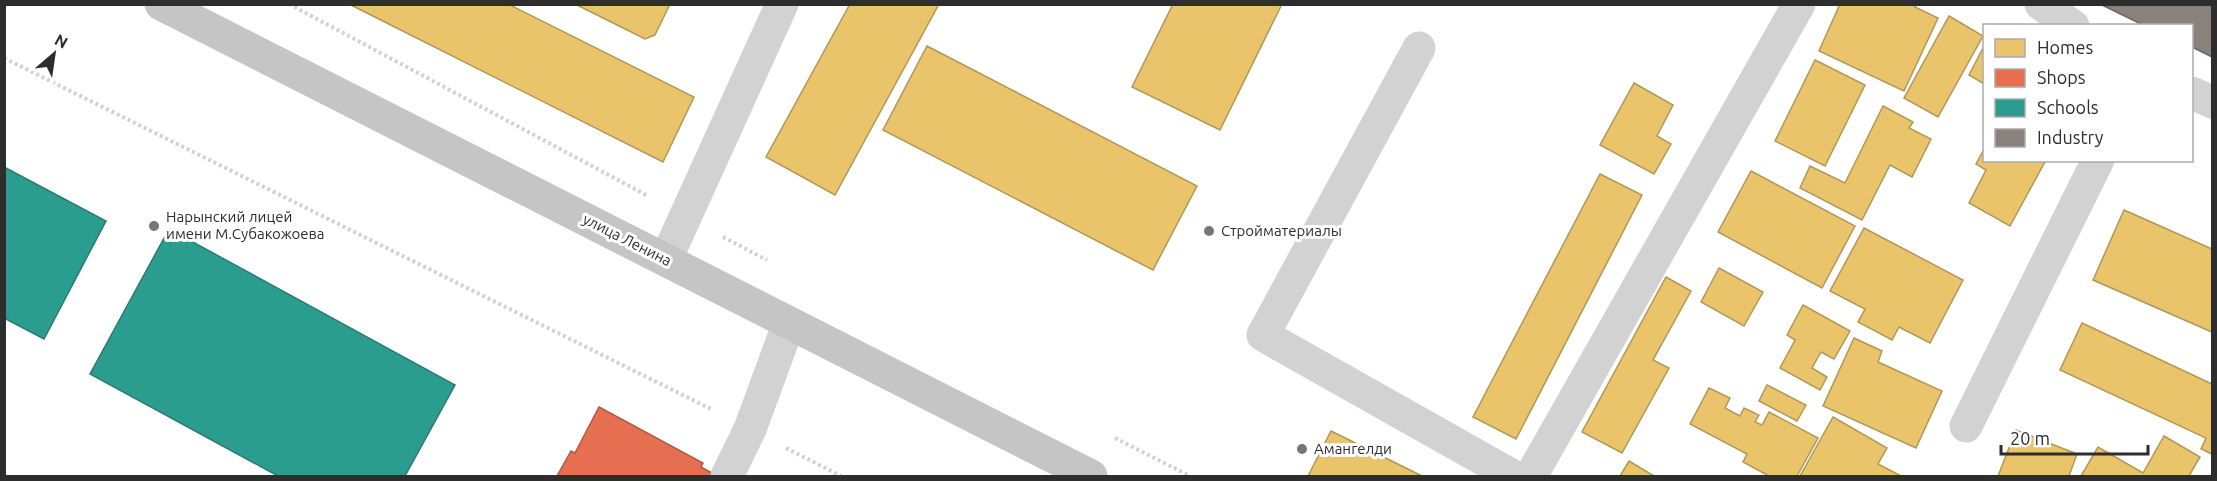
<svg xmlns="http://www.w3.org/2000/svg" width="2217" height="481" viewBox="0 0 2217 481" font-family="Ubuntu,sans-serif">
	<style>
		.homes { fill: #e9c46a; stroke: #b19758; stroke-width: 1.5 }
		.shops { fill: #e76f51; stroke: #af5b46; stroke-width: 1.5 }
		.schools { fill: #2a9d8f; stroke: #2b7b72; stroke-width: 1.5 }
		.industry { fill: #8a817c; stroke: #6e6864; stroke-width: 1.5 }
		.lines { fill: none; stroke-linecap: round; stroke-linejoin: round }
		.path { stroke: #d2d2d2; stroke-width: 4; stroke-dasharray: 3 3; stroke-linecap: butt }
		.minor { stroke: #d2d2d2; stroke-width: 33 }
		.primary { stroke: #c5c5c5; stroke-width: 33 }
		.poi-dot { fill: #767676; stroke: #fff; stroke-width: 2 }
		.labels { text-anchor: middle; stroke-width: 6; stroke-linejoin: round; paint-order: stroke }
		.poi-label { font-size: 15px; fill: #2d2d2d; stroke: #fff; text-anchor: start }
		.street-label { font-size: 15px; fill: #2d2d2d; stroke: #fff }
	</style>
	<rect width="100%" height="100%" fill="#fff"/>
	<g class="homes">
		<path d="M 349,4 L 508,4 L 694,97 L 663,162 Z"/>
		<path d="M 575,4 L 670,4 L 655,35 L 645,39 Z"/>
		<path d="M 850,4 L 939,4 L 835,195 L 766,157 Z"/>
		<path d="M 1173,4 L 1282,4 L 1220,130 L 1132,87 Z"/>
		<path d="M 1840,4 L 1916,4 L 1915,7 L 1938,18 L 1904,91 L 1819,51 Z"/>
		<path d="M 1949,16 L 1983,36 L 1938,117 L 1904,98 Z"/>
		<path d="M 927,46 L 1197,186 L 1153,270 L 883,130 Z"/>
		<path d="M 1984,46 L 1984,84 L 1969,75 Z"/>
		<path d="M 1815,60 L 1865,85 L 1825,166 L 1775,141 Z"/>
		<path d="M 1634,83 L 1673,105 L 1657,136 L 1671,144 L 1654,174 L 1600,145 Z"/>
		<path d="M 1883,106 L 1913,122 L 1909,128 L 1931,139 L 1912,177 L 1890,165 L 1862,220 L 1800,188 L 1810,166 L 1845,183 Z"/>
		<path d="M 1984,149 L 1984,160 L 2046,160 L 2010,226 L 1969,203 L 1986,170 L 1976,164 Z"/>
		<path d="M 1751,171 L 1855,226 L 1822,288 L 1718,232 Z"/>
		<path d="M 1600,174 L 1642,195 L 1516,439 L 1473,417 Z"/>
		<path d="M 2124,210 L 2212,249 L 2212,332 L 2093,280 Z"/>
		<path d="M 1864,228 L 1963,280 L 1930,343 L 1899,327 L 1892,340 L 1858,322 L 1865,309 L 1830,291 Z"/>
		<path d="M 1719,268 L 1763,292 L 1744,326 L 1701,302 Z"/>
		<path d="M 1666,277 L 1691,291 L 1653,360 L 1669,368 L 1622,453 L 1582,432 Z"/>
		<path d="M 1803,305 L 1850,331 L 1834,359 L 1821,352 L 1812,368 L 1827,377 L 1820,390 L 1780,368 L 1795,340 L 1787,335 Z"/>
		<path d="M 2082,323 L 2212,384 L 2212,454 L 2201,449 L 2206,438 L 2060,370 Z"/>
		<path d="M 1854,338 L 1882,351 L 1878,362 L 1942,391 L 1916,448 L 1823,406 Z"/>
		<path d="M 1767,385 L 1806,405 L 1797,421 L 1759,401 Z"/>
		<path d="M 1709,388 L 1730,398 L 1725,408 L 1740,416 L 1744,408 L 1759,415 L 1755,422 L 1762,425 L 1769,412 L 1818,438 L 1797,476 L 1769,476 L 1743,462 L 1747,454 L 1690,424 Z"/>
		<path d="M 1833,417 L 1887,448 L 1878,464 L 1901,476 L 1800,476 Z"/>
		<path d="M 2016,430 L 2077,454 L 2069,476 L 1998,476 Z"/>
		<path d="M 1331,431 L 1422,476 L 1308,476 Z"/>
		<path d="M 2164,436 L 2200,457 L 2189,476 L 2081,476 L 2098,447 L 2143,473 Z"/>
		<path d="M 1629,461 L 1654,476 L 1620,476 Z"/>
	</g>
	<path class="shops" d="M 599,407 L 703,463 L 701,467 L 712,473 L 710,476 L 557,476 L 571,451 L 575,453 Z"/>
	<g class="schools">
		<path d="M 4,167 L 106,221 L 44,339 L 4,318 Z"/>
		<path d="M 169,229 L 455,385 L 405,476 L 278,476 L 90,374 Z"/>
	</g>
	<path class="industry" d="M 2100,4 L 2212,4 L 2212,57 L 2192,47 L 2192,26 L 2145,26 Z"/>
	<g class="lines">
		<g class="path">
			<path d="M 289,4 L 648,196"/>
			<path d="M 4,58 L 713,410"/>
			<path d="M 723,237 L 767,260"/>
			<path d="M 1115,438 L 1190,476"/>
			<path d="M 786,448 L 841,476"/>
		</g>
		<g class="minor">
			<path d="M 2041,4 L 2073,26"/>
			<path d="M 1419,48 L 1263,335 L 1513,476"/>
			<path d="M 2192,93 L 2212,102"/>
			<path d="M 666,259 L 782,4"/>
			<path d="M 1966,426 L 2098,160"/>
			<path d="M 727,476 L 750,429 L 789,323"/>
			<path d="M 1531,476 L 1799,4"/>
		</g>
		<path class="primary" d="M 161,4 L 1091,476"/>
	</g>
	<g class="poi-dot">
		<circle cx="154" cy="226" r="6"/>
		<circle cx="1209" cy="231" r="6"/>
		<circle cx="1302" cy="449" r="6"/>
	</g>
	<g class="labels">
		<g class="poi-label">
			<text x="166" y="222">Нарынский лицей<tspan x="166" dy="17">имени М.Субакожоева</tspan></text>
			<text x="1221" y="236">Стройматериалы</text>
			<text x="1314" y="454">Амангелди</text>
		</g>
		<g class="street-label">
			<text transform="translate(627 240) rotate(27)" y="5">улица Ленина</text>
		</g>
	</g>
	<rect width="2217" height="481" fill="none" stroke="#2d2d2d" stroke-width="12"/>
	<rect x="1983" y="24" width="210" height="138" fill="#ffffff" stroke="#ababab" stroke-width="1.5"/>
	<rect x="1995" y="39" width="30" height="18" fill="#e9c46a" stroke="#ababab" stroke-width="1.5"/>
	<text x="2037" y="54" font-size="18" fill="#2d2d2d">Homes</text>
	<rect x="1995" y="69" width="30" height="18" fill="#e76f51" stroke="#ababab" stroke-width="1.5"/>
	<text x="2037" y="84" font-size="18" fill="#2d2d2d">Shops</text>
	<rect x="1995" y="99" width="30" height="18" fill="#2a9d8f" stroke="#ababab" stroke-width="1.5"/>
	<text x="2037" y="114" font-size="18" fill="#2d2d2d">Schools</text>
	<rect x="1995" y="129" width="30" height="18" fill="#8a817c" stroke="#ababab" stroke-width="1.5"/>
	<text x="2037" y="144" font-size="18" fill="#2d2d2d">Industry</text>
	<g transform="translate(54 54) rotate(29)" stroke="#ffffff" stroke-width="4.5" paint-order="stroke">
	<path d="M0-4.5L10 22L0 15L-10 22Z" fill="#2d2d2d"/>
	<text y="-9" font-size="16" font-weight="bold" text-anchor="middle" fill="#2d2d2d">N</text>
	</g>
	<path d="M2001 445v9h147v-9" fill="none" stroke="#2d2d2d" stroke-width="3"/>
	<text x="2010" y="445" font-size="18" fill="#2d2d2d" stroke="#ffffff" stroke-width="4.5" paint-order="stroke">20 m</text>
</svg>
